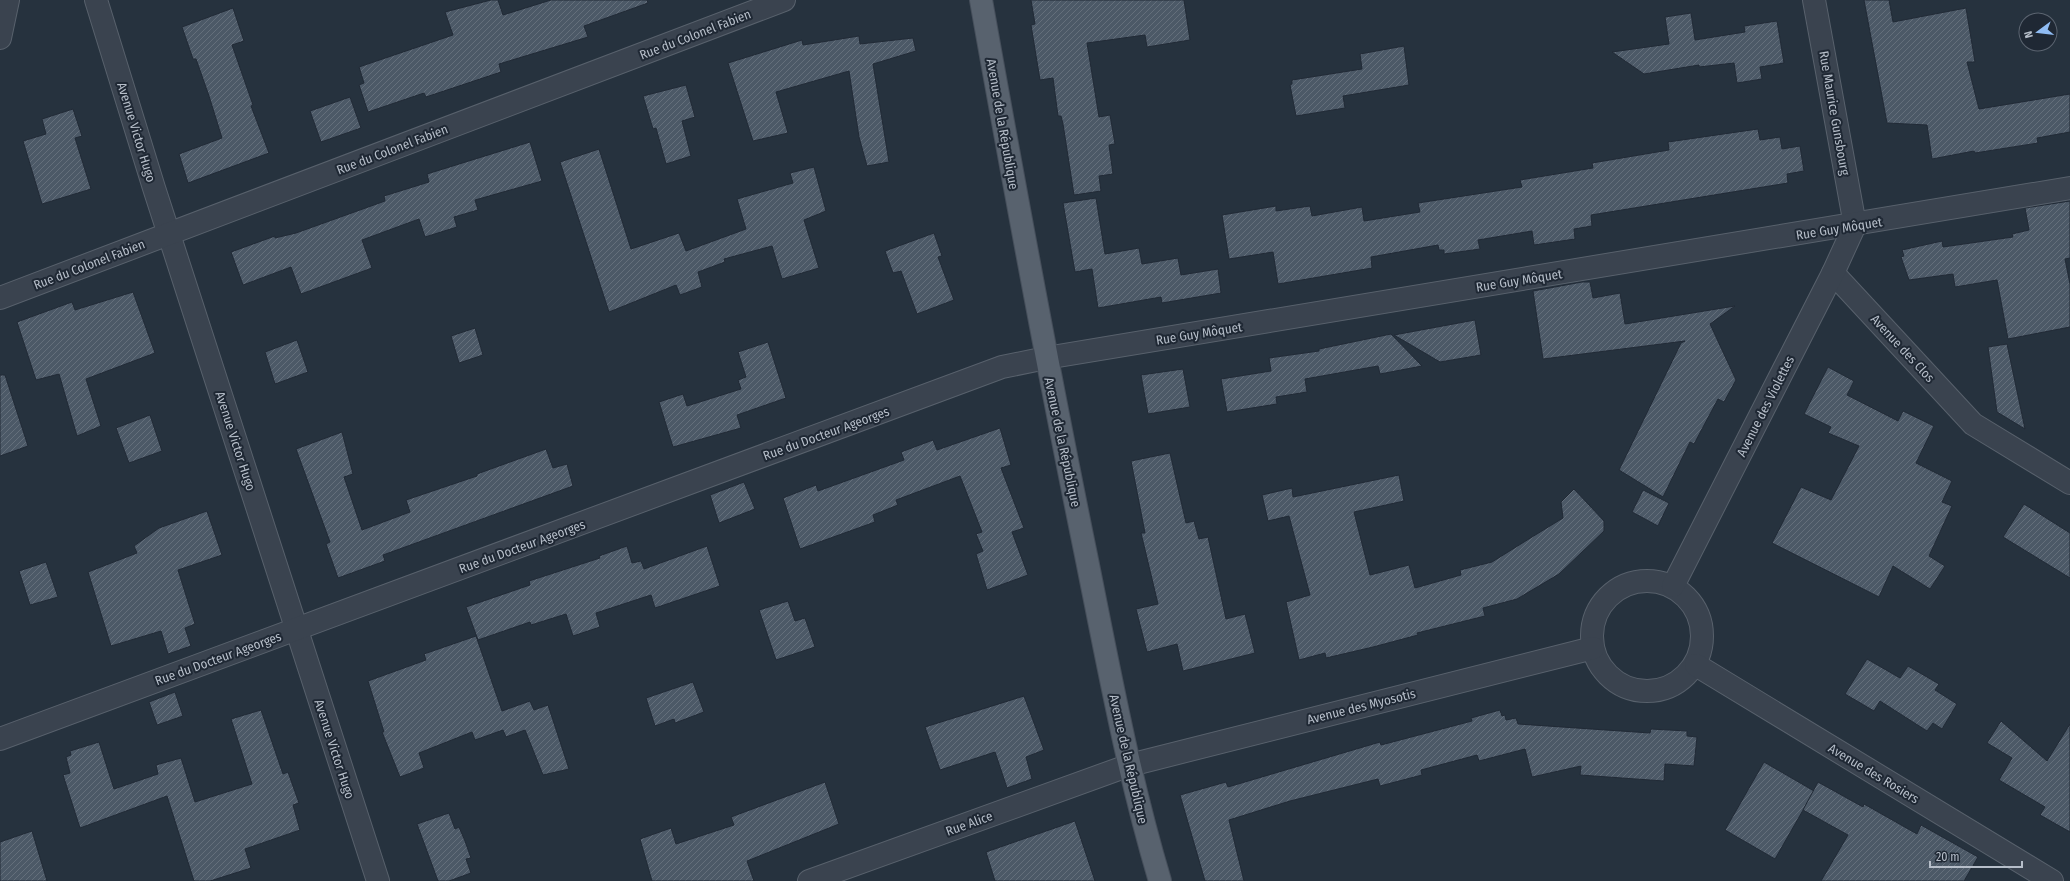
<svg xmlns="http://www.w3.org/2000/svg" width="2070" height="881" viewBox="0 0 2070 881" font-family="'Fira Sans Condensed',sans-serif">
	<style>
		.building { fill: url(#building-hatch); stroke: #212a36 }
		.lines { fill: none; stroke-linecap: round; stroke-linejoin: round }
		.minor-casing { stroke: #58616c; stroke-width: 24 }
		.major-casing { stroke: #464f5b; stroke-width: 24 }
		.minor { stroke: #3a434f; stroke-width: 22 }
		.major { stroke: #58626e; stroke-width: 22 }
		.labels { text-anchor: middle; stroke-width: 4; stroke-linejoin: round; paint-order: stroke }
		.street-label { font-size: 13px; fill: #b6bec9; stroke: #1f2834 }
	</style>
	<defs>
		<pattern id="building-hatch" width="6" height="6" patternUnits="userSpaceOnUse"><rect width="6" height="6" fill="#4c5967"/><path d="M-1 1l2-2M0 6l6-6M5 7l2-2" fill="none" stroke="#646f7b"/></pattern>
	</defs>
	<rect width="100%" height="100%" fill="#26323e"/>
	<g class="building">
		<path d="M 491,0 L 498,0 L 503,15 L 551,0 L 647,0 L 648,3 L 584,26 L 588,37 L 499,64 L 501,72 L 426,97 L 424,93 L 368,112 L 359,85 L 364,83 L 359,67 L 453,35 L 445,12 Z"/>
		<path d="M 1031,0 L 1184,0 L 1190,40 L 1147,47 L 1145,35 L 1087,43 L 1099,117 L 1110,115 L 1115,144 L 1109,145 L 1113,174 L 1099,176 L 1101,191 L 1074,195 L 1063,124 L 1061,116 L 1058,116 L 1053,78 L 1040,80 L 1031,25 L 1035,24 Z"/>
		<path d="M 1864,0 L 1889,0 L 1893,22 L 1966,8 L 1975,62 L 1967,62 L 1979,109 L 2070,94 L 2070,132 L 2037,138 L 2038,143 L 1975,153 L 1974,151 L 1932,159 L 1927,125 L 1887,123 Z"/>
		<path d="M 233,8 L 244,41 L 232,45 L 253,105 L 251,106 L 269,153 L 188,183 L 179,154 L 222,138 L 209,96 L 196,59 L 193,59 L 182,27 Z"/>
		<path d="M 1691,13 L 1695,40 L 1745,32 L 1744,26 L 1777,21 L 1784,63 L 1760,67 L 1762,79 L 1737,83 L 1734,63 L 1699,67 L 1699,65 L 1644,74 L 1612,52 L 1669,44 L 1665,17 Z"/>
		<path d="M 859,36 L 860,44 L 913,38 L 916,51 L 873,64 L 889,162 L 867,166 L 859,137 L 849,71 L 776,92 L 788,133 L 753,141 L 728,63 L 802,40 L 803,45 Z"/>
		<path d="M 1404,46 L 1409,85 L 1343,96 L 1345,108 L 1296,116 L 1290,85 L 1292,84 L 1292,80 L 1362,69 L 1360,54 Z"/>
		<path d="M 686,85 L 695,117 L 682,121 L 691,156 L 666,164 L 656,128 L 653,129 L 643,96 Z"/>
		<path d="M 350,97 L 361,128 L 321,142 L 310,111 Z"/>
		<path d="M 73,109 L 82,136 L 75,138 L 91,189 L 42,204 L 23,141 L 46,134 L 42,119 Z"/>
		<path d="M 1758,129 L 1760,140 L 1780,137 L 1782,149 L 1800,146 L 1804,171 L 1787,174 L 1788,183 L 1591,215 L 1592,226 L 1574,229 L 1575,239 L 1534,245 L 1532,231 L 1478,240 L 1480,249 L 1444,254 L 1444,250 L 1439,250 L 1438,245 L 1371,257 L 1372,268 L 1278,284 L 1273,252 L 1229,259 L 1222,215 L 1276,206 L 1276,211 L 1310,206 L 1312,216 L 1362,207 L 1364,221 L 1420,212 L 1418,203 L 1522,187 L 1520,180 L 1593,168 L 1592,163 L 1669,150 L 1668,142 Z"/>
		<path d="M 530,142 L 542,181 L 475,200 L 478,210 L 454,217 L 457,227 L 425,237 L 419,219 L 362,240 L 372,268 L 301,294 L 291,267 L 243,285 L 231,252 L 275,236 L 275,238 L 296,233 L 385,201 L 384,196 L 429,182 L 427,174 Z"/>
		<path d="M 599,149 L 631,249 L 679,233 L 686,251 L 746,229 L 737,199 L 793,183 L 790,173 L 814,167 L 826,211 L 804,220 L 819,268 L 782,279 L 772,246 L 724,259 L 725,262 L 698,272 L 702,287 L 680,295 L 676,285 L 609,312 L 560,162 Z"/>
		<path d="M 1096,198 L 1105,254 L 1139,248 L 1142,264 L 1178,258 L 1181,275 L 1218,269 L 1221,293 L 1162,303 L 1161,297 L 1098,308 L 1092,269 L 1075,272 L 1063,203 Z"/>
		<path d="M 2070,201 L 2070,258 L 2065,259 L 2070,284 L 2070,327 L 2008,339 L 1997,280 L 1955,287 L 1953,274 L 1909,280 L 1901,257 L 1904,256 L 1902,250 L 1942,241 L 1943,247 L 2013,237 L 2012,234 L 2029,230 L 2025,208 Z"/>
		<path d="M 934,233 L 942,256 L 938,257 L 954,300 L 917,314 L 901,271 L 893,273 L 885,251 Z"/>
		<path d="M 1582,282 L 1590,282 L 1593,298 L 1620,293 L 1625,324 L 1735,306 L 1710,324 L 1736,380 L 1724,402 L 1718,399 L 1694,444 L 1690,442 L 1663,497 L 1619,470 L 1681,343 L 1685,341 L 1543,359 L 1533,291 Z"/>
		<path d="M 133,292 L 155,353 L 86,379 L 101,426 L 77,436 L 59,374 L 36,380 L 17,322 L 72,302 L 75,310 Z"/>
		<path d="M 1475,320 L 1481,355 L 1440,362 L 1394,335 Z"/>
		<path d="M 475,328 L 483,355 L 459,363 L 451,336 Z"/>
		<path d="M 1391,334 L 1422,366 L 1380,374 L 1378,366 L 1305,379 L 1307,392 L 1276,397 L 1277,404 L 1227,412 L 1221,379 L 1271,371 L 1269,358 L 1319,351 L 1319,349 Z"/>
		<path d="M 297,340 L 308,372 L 275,384 L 265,352 Z"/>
		<path d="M 768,342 L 786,398 L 737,415 L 741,428 L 673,447 L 659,402 L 683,394 L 687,406 L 741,389 L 738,380 L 746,377 L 738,352 Z"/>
		<path d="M 2007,344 L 2025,429 L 1997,412 L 1988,347 Z"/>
		<path d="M 1828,367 L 1854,381 L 1847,395 L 1898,421 L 1903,411 L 1934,426 L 1916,463 L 1952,481 L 1942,502 L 1952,506 L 1929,556 L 1945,566 L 1930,589 L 1893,566 L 1879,597 L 1772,543 L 1801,487 L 1831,500 L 1859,446 L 1828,433 L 1831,427 L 1804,414 Z"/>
		<path d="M 1183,369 L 1190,407 L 1148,414 L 1141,375 Z"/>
		<path d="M 0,375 L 5,375 L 28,446 L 0,456 Z"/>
		<path d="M 150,415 L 162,451 L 129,463 L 116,428 Z"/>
		<path d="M 1000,428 L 1011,465 L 1001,468 L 1024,528 L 1012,532 L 1028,575 L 987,590 L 976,554 L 983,551 L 976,534 L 982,532 L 960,476 L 896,500 L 898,505 L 873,515 L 875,522 L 800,549 L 783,498 L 816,485 L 818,491 L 904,460 L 901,452 L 933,440 L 937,450 Z"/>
		<path d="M 342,432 L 353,474 L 344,477 L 362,530 L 410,512 L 406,500 L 477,476 L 477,474 L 546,449 L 553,468 L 567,464 L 573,486 L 383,555 L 385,561 L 338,578 L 326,544 L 330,542 L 296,449 Z"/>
		<path d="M 1170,453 L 1186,523 L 1194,521 L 1199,539 L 1208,537 L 1226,619 L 1245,614 L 1255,653 L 1183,671 L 1177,644 L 1147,652 L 1136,609 L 1158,604 L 1141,533 L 1145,533 L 1131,461 Z"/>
		<path d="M 1399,475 L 1404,501 L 1354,512 L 1370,575 L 1409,565 L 1415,588 L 1461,575 L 1460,570 L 1492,562 L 1532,537 L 1563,518 L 1561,502 L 1574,489 L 1604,521 L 1604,531 L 1559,574 L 1517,599 L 1483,608 L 1485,616 L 1417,633 L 1418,635 L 1373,647 L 1326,658 L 1325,653 L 1299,660 L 1286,602 L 1310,595 L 1289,516 L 1268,521 L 1262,495 L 1292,488 L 1293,497 Z"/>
		<path d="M 744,482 L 755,509 L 719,523 L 710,495 Z"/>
		<path d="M 1643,490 L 1669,503 L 1658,526 L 1632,512 Z"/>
		<path d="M 2024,504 L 2070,533 L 2070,578 L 2003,537 Z"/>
		<path d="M 207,511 L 222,555 L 178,570 L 195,624 L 185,628 L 191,646 L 168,654 L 161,631 L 111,646 L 88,572 L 137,553 L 134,546 L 159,528 Z"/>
		<path d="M 627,546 L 632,563 L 641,561 L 644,569 L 707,546 L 720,586 L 655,608 L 651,595 L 596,613 L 600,627 L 573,636 L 566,614 L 531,625 L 530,622 L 478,640 L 466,607 L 530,585 L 529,581 L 600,558 L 599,556 Z"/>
		<path d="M 46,562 L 58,597 L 30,605 L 19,571 Z"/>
		<path d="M 788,601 L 795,621 L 805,618 L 815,647 L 776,660 L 759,610 Z"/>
		<path d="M 476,636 L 502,711 L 530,701 L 534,710 L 548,705 L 569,769 L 543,775 L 525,730 L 506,737 L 503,730 L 475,740 L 472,732 L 419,753 L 424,768 L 400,777 L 382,732 L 384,732 L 368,681 L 426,660 L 424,654 Z"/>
		<path d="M 1867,659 L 1900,678 L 1908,666 L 1939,684 L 1935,690 L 1957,704 L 1942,729 L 1933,723 L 1927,731 L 1880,701 L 1874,711 L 1845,694 Z"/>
		<path d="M 693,682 L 704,712 L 675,723 L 674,719 L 655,726 L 646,698 Z"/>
		<path d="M 175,692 L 183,716 L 157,725 L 149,702 Z"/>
		<path d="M 1024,696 L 1044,750 L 1026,757 L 1032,779 L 1007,788 L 995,752 L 940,770 L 925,727 Z"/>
		<path d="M 261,710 L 283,774 L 288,772 L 299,803 L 293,805 L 300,830 L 245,849 L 251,868 L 210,881 L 194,881 L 167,796 L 80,828 L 63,775 L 70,773 L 66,757 L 71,755 L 70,751 L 99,742 L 114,789 L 158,774 L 156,765 L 181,758 L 195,802 L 252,784 L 231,719 Z"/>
		<path d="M 1500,710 L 1502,716 L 1505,715 L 1506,720 L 1516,718 L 1518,724 L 1650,733 L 1651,729 L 1687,731 L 1687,736 L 1697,737 L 1694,766 L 1665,764 L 1664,781 L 1580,775 L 1581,766 L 1532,777 L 1525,749 L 1479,761 L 1477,755 L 1421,770 L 1422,775 L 1380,786 L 1378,779 L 1290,801 L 1229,820 L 1244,881 L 1205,881 L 1180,795 L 1226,782 L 1228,787 L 1380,742 L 1381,745 L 1472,721 L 1471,718 Z"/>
		<path d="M 2001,721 L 2047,761 L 2070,724 L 2070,832 L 2040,815 L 2045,807 L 1999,780 L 2012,758 L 1987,743 Z"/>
		<path d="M 1764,762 L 1814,791 L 1775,859 L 1725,830 Z"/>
		<path d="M 825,782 L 839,824 L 747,861 L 754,881 L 652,881 L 640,839 L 671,828 L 676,844 L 734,825 L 731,817 Z"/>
		<path d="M 1818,782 L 1863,807 L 1864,804 L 1917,834 L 1921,825 L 1978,857 L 1964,881 L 1821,881 L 1848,835 L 1803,810 Z"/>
		<path d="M 449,813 L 455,829 L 459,827 L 465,841 L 471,858 L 466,859 L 471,873 L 449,881 L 438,881 L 417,824 Z"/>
		<path d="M 1075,821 L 1095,881 L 995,881 L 986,852 Z"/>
		<path d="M 32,831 L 47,881 L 0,881 L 0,842 Z"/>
	</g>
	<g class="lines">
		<defs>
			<g id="minor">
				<path d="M 96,0 L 154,188 L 378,881"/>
				<path d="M 1814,0 L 1855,225"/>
				<path d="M 0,38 L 8,0"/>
				<path d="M 1833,273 L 1973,424 L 2070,483"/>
				<path d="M 0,298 L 784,0"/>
				<circle cx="1647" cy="636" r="55"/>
				<path d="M 1673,586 L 1833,273 L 1855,225"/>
				<path d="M 1696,665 L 2052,881"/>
				<path d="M 0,739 L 1002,367 L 1046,358 L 2070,188"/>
				<path d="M 809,881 L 1130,765 L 1593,648"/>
			</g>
			<path id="major" d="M 981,0 C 1014,185 1048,370 1086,555 C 1108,664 1128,774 1160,881"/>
		</defs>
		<use href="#minor" class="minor-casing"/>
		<use href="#major" class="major-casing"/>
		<use href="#minor" class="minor"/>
		<use href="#major" class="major"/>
	</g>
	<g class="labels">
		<g class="street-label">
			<text transform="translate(695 34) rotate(-21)" y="5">Rue du Colonel Fabien</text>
			<text transform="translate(1835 113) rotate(80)" y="5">Rue Maurice Gunsbourg</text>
			<text transform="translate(1003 124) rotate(80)" y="5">Avenue de la République</text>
			<text transform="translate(137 132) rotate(73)" y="5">Avenue Victor Hugo</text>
			<text transform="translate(392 149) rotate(-21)" y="5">Rue du Colonel Fabien</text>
			<text transform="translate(1839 228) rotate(-9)" y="5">Rue Guy Môquet</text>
			<text transform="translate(89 264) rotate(-21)" y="5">Rue du Colonel Fabien</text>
			<text transform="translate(1519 280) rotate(-9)" y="5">Rue Guy Môquet</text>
			<text transform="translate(1199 333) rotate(-9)" y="5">Rue Guy Môquet</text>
			<text transform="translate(1903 348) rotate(47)" y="5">Avenue des Clos</text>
			<text transform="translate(1765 406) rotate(-63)" y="5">Avenue des Violettes</text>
			<text transform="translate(826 433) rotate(-20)" y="5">Rue du Docteur Ageorges</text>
			<text transform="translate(236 441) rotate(72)" y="5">Avenue Victor Hugo</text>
			<text transform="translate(1063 442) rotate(78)" y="5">Avenue de la République</text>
			<text transform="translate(522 546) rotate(-20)" y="5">Rue du Docteur Ageorges</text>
			<text transform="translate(218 658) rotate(-20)" y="5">Rue du Docteur Ageorges</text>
			<text transform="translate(1361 706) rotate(-14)" y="5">Avenue des Myosotis</text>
			<text transform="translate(335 749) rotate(72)" y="5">Avenue Victor Hugo</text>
			<text transform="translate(1129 759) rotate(77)" y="5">Avenue de la République</text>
			<text transform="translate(1874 773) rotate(31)" y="5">Avenue des Rosiers</text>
			<text transform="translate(969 823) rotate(-20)" y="5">Rue Alice</text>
		</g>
	</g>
	<g transform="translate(2038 32) rotate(255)"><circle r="19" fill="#1f2834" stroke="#5b6470"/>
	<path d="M0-3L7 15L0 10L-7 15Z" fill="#90bcf4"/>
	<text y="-6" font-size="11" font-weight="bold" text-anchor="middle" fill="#b6bec9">N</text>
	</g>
	<path d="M1930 861v6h92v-6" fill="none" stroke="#b6bec9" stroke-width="2"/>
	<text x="1936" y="861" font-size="12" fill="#b6bec9" stroke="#1f2834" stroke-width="3" paint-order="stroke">20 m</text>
</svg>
